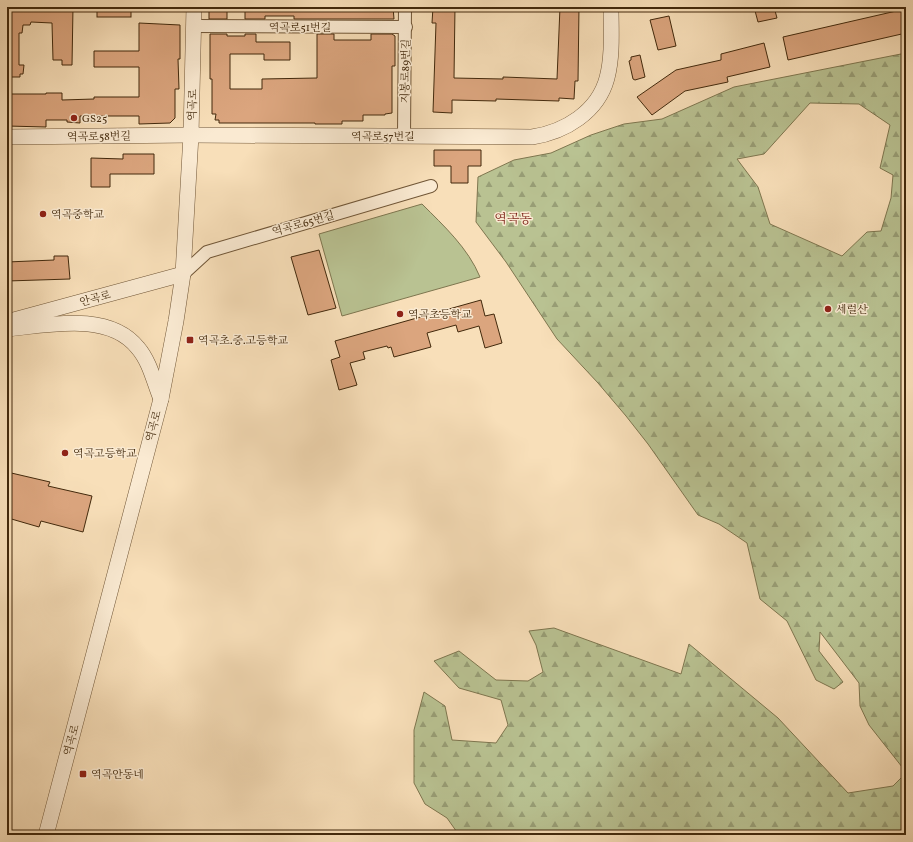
<svg xmlns="http://www.w3.org/2000/svg" width="913" height="842" viewBox="0 0 913 842" font-family="Vollkorn,'Noto Serif KR',serif">
	<style>
		.green { fill: #b9c292; stroke: #7e764f }
		.forest { fill: url(#forest-firs); stroke: #7e764f; fill-rule: evenodd }
		.building { fill: #dba57e; stroke: #42290c }
		.lines { fill: none; stroke-linecap: round; stroke-linejoin: round }
		.minor-casing { stroke: #705637; stroke-width: 14 }
		.tertiary-casing { stroke: #705637; stroke-width: 16 }
		.minor { stroke: #faead2; stroke-width: 12 }
		.tertiary { stroke: #faead2; stroke-width: 15 }
		.poi-dot { fill: #8f2418; stroke: #faead2; stroke-width: 1.5 }
		.labels { text-anchor: middle; stroke-width: 3; stroke-linejoin: round; paint-order: stroke }
		.street-label { font-size: 11px; fill: #42290c; stroke: #faead2 }
		.poi-label { font-size: 11px; fill: #42290c; stroke: #faead2; text-anchor: start }
		.quarter-label { font-size: 13px; fill: #7a1f14; stroke: #faead2 }
	</style>
	<defs>
		<pattern id="forest-firs" width="22" height="20" patternUnits="userSpaceOnUse"><rect width="22" height="20" fill="#b9c292"/><path d="M5 1l3.5 6h-7zM16 11l3.5 6h-7z" fill="#989e76"/></pattern>
	</defs>
	<rect width="100%" height="100%" fill="#f8dfb9"/>
	<filter id="stains"><feTurbulence type="fractalNoise" baseFrequency=".005" numOctaves="4"/><feColorMatrix values="0 0 0 0 .2 0 0 0 0 .09 0 0 0 0 .02 0 0 0 .5 -.17"/></filter>
	<radialGradient id="worn" r=".72"><stop offset=".6" stop-color="#630" stop-opacity="0"/><stop offset="1" stop-color="#630" stop-opacity=".3"/></radialGradient>
	<path class="green" d="M 422,204 C 444,226 468,248 480,277 L 342,316 L 319,234 Z"/>
	<g class="forest">
		<path d="M 906,53 L 906,772 L 869,725 L 860,706 L 859,683 L 820,632 L 819,651 L 843,682 L 834,689 L 816,680 L 787,621 L 760,599 L 747,543 L 719,524 L 698,515 L 648,444 L 626,416 L 598,383 L 557,339 L 506,262 L 476,222 L 478,177 L 514,160 L 551,153 L 591,135 L 624,124 L 662,119 L 734,87 ZM 810,103 L 859,104 L 890,125 L 880,168 L 893,175 L 891,198 L 881,231 L 867,232 L 842,256 L 770,224 L 758,187 L 737,159 L 764,154 Z"/>
		<path d="M 554,628 L 681,674 L 689,644 L 778,718 L 848,793 L 893,786 L 906,773 L 906,835 L 459,835 L 447,818 L 425,804 L 414,783 L 414,730 L 424,692 L 445,706 L 452,740 L 496,743 L 508,725 L 501,700 L 459,688 L 434,661 L 459,651 L 496,680 L 528,681 L 543,672 L 536,645 L 529,631 Z"/>
	</g>
	<g class="building">
		<path d="M 7,7 L 73,7 L 72,65 L 62,65 L 62,60 L 53,60 L 52,23 L 31,22 L 30,25 L 23,25 L 22,33 L 19,33 L 19,65 L 24,65 L 23,74 L 20,74 L 20,77 L 7,77 Z"/>
		<rect x="97" y="7" width="34" height="10"/>
		<rect x="209" y="7" width="18" height="12"/>
		<path d="M 245,7 L 393,7 L 394,19 L 294,19 L 294,16 L 265,16 L 265,19 L 245,19 Z"/>
		<path d="M 433,7 L 455,7 L 454,78 L 503,79 L 503,77 L 557,79 L 560,7 L 579,7 L 578,81 L 575,81 L 574,99 L 559,98 L 559,101 L 496,99 L 496,101 L 452,100 L 452,113 L 433,112 L 436,23 L 432,23 Z"/>
		<path d="M 754,7 L 774,7 L 777,18 L 758,22 Z"/>
		<path d="M 905,9 L 906,15 L 906,33 L 788,60 L 783,37 Z"/>
		<path d="M 669,16 L 676,46 L 658,50 L 650,20 Z"/>
		<path d="M 139,23 L 180,25 L 180,59 L 178,59 L 179,89 L 175,89 L 175,118 L 170,123 L 139,124 L 139,116 L 80,116 L 80,123 L 67,122 L 67,120 L 46,120 L 46,127 L 7,126 L 7,94 L 46,94 L 46,93 L 62,93 L 62,100 L 94,99 L 94,97 L 139,97 L 139,67 L 94,67 L 94,51 L 139,51 Z"/>
		<path d="M 210,34 L 227,34 L 227,36 L 245,36 L 245,34 L 256,34 L 256,42 L 290,42 L 290,60 L 264,60 L 264,54 L 230,54 L 230,89 L 262,89 L 262,79 L 317,78 L 317,34 L 334,34 L 334,40 L 371,40 L 371,34 L 392,34 L 395,36 L 395,66 L 392,66 L 392,113 L 385,114 L 385,115 L 363,115 L 363,121 L 342,121 L 342,124 L 315,124 L 315,123 L 219,123 L 219,120 L 215,120 L 216,114 L 212,114 L 212,79 L 210,79 Z"/>
		<path d="M 764,43 L 770,67 L 727,77 L 728,82 L 685,91 L 652,115 L 637,97 L 676,70 L 721,60 L 721,54 Z"/>
		<path d="M 640,55 L 645,77 L 635,80 L 633,79 L 629,61 L 631,60 L 631,57 Z"/>
		<path d="M 434,150 L 481,150 L 481,166 L 468,166 L 468,183 L 451,183 L 451,166 L 434,166 Z"/>
		<path d="M 123,154 L 154,154 L 154,174 L 110,174 L 110,187 L 91,187 L 91,158 L 123,159 Z"/>
		<path d="M 319,250 L 336,308 L 308,315 L 291,257 Z"/>
		<path d="M 54,256 L 68,256 L 70,279 L 7,281 L 7,262 L 54,260 Z"/>
		<path d="M 481,300 L 485,316 L 494,314 L 502,343 L 485,348 L 479,326 L 458,332 L 456,325 L 427,333 L 431,347 L 394,357 L 391,347 L 388,348 L 387,346 L 363,352 L 365,359 L 350,363 L 357,385 L 339,390 L 331,360 L 340,357 L 335,341 Z"/>
		<path d="M 7,472 L 50,482 L 48,486 L 92,496 L 83,532 L 41,521 L 39,527 L 8,518 L 10,509 L 7,509 Z"/>
	</g>
	<g class="lines">
		<defs>
			<g id="minor">
				<path d="M 194,26 L 406,27"/>
				<path d="M 404,135 L 405,7"/>
				<path d="M 183,274 L 207,252 L 431,186"/>
			</g>
			<g id="tertiary">
				<path d="M 7,137 L 191,135 L 532,137 C 565,132 598,112 607,78 C 613,55 611,30 611,7"/>
				<path d="M 10,321 L 183,274"/>
				<path d="M 7,329 C 48,325 109,311 138,348 C 150,362 154,382 161,399"/>
				<path d="M 46,835 L 161,399 L 176,321 L 183,274 L 191,135 L 194,7"/>
			</g>
		</defs>
		<use href="#minor" class="minor-casing"/>
		<use href="#tertiary" class="tertiary-casing"/>
		<use href="#minor" class="minor"/>
		<use href="#tertiary" class="tertiary"/>
	</g>
	<g class="poi-dot">
		<circle cx="74" cy="118" r="4"/>
		<circle cx="43" cy="214" r="4"/>
		<circle cx="828" cy="309" r="4"/>
		<circle cx="400" cy="314" r="4"/>
		<rect x="186" y="336" width="8" height="8" rx="2"/>
		<circle cx="65" cy="453" r="4"/>
		<rect x="79" y="770" width="8" height="8" rx="2"/>
	</g>
	<g class="labels">
		<g class="street-label">
			<text x="300" y="31">역곡로51번길</text>
			<text transform="translate(405 71) rotate(-89)" y="4">지봉로89번길</text>
			<text transform="translate(192 105) rotate(-88)" y="4">역곡로</text>
			<text transform="translate(99 136) rotate(-1)" y="4">역곡로58번길</text>
			<text x="383" y="140">역곡로57번길</text>
			<text transform="translate(303 223) rotate(-16)" y="4">역곡로65번길</text>
			<text transform="translate(95 298) rotate(-15)" y="4">안곡로</text>
			<text transform="translate(153 426) rotate(-75)" y="4">역곡로</text>
			<text transform="translate(71 740) rotate(-75)" y="4">역곡로</text>
		</g>
		<g class="poi-label">
			<text x="82" y="122">GS25</text>
			<text x="51" y="218">역곡중학교</text>
			<text x="836" y="313">세럴산</text>
			<text x="408" y="318">역곡초등학교</text>
			<text x="198" y="344">역곡초.중.고등학교</text>
			<text x="73" y="457">역곡고등학교</text>
			<text x="91" y="778">역곡안동네</text>
		</g>
		<g class="quarter-label">
			<text x="513" y="223">역곡동</text>
		</g>
	</g>
	<rect width="913" height="842" fill="none" stroke="#f8dfb9" stroke-width="24"/>
	<rect x="8" y="8" width="897" height="826" fill="none" stroke="#42290c" stroke-width="2"/>
	<rect x="12" y="12" width="889" height="818" fill="none" stroke="#42290c"/>
	<rect width="100%" height="100%" filter="url(#stains)"/>
	<rect width="100%" height="100%" fill="url(#worn)"/>
</svg>
